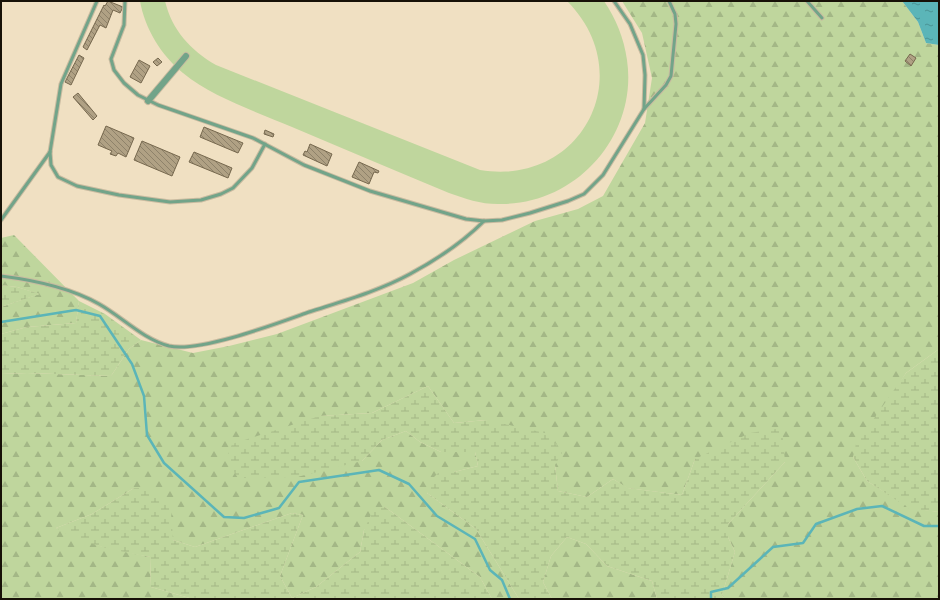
<svg xmlns="http://www.w3.org/2000/svg" width="940" height="600" viewBox="0 0 940 600" font-family="'Work Sans',sans-serif">
	<style>
		.forest { fill: url(#forest-firs) }
		.wetland { fill: url(#wetland-marsh) }
		.pitch { fill: #bfd69d }
		.water { fill: url(#water-ripples) }
		.lines { fill: none; stroke-linecap: round; stroke-linejoin: round }
		.stream { stroke: #5bb5b8; stroke-width: 2.5 }
		.building { fill: url(#building-back-hatch); stroke: #76684e }
		.service-casing { stroke: #c9bba0; stroke-width: 5 }
		.minor-casing { stroke: #c9bba0; stroke-width: 8 }
		.service { stroke: #72a489; stroke-width: 3 }
		.minor { stroke: #72a489; stroke-width: 6 }
	</style>
	<defs>
		<pattern id="forest-firs" width="22" height="20" patternUnits="userSpaceOnUse"><rect width="22" height="20" fill="#bfd69d"/><path d="M5 1l3.5 6h-7zM16 11l3.5 6h-7z" fill="#a3b786"/></pattern>
		<pattern id="wetland-marsh" width="20" height="14" patternUnits="userSpaceOnUse"><rect width="20" height="14" fill="#bfd69d"/><path d="M1 5h8M5 5V1M11 12h8M15 12V8" fill="none" stroke="#a3b786"/></pattern>
		<pattern id="water-ripples" width="26" height="14" patternUnits="userSpaceOnUse"><rect width="26" height="14" fill="#5bb5b8"/><path d="M2 4q2-2 4 0t4 0M15 11q2-2 4 0t4 0" fill="none" stroke="#4a9294"/></pattern>
		<pattern id="building-back-hatch" width="6" height="6" patternUnits="userSpaceOnUse"><rect width="6" height="6" fill="#b0a184"/><path d="M-1 5l2 2M0 0l6 6M5-1l2 2" fill="none" stroke="#8e826a"/></pattern>
	</defs>
	<rect width="100%" height="100%" fill="#f0e0c2"/>
	<g class="forest">
		<path d="M 622,1 L 902,1 L 918,22 L 926,43 L 939,45 L 939,349 L 906,373 L 853,457 L 867,481 L 910,508 L 939,512 L 939,599 L 724,599 L 722,595 L 735,552 L 728,537 L 728,524 L 785,462 L 695,459 L 682,495 L 627,488 L 613,479 L 587,497 L 558,491 L 555,465 L 486,420 L 454,423 L 428,386 L 372,413 L 320,416 L 362,461 L 382,440 L 406,431 L 420,442 L 441,452 L 475,452 L 478,466 L 454,472 L 427,493 L 476,529 L 519,599 L 492,599 L 480,577 L 385,507 L 364,530 L 360,552 L 316,587 L 292,598 L 280,576 L 303,515 L 292,513 L 195,547 L 173,540 L 134,488 L 92,514 L 56,528 L 100,546 L 150,557 L 151,587 L 193,599 L 1,599 L 1,374 L 27,373 L 111,376 L 129,349 L 141,340 L 193,353 L 229,346 L 277,334 L 413,283 L 454,260 L 535,221 L 578,209 L 603,196 L 645,123 L 652,78 L 642,33 Z"/>
		<path d="M 14,235 L 79,301 L 76,323 L 27,327 L 1,334 L 1,307 L 39,294 L 17,287 L 1,285 L 1,238 Z"/>
		<path d="M 567,537 L 586,544 L 607,566 L 652,581 L 657,599 L 552,599 L 543,582 L 551,556 Z"/>
	</g>
	<g class="wetland">
		<path d="M 1,285 L 17,287 L 40,294 L 1,307 Z"/>
		<path d="M 79,301 L 105,314 L 141,340 L 129,349 L 111,376 L 27,373 L 1,374 L 1,334 L 27,327 L 76,323 Z"/>
		<path d="M 939,349 L 939,512 L 910,509 L 867,481 L 853,457 L 856,444 L 906,373 Z"/>
		<path d="M 428,386 L 454,423 L 486,420 L 550,434 L 562,453 L 555,465 L 558,491 L 587,497 L 613,479 L 628,488 L 682,495 L 695,459 L 750,433 L 782,428 L 785,462 L 728,524 L 728,537 L 735,552 L 722,595 L 724,599 L 657,599 L 652,581 L 607,566 L 586,544 L 567,537 L 551,556 L 543,582 L 552,599 L 519,599 L 476,529 L 427,493 L 431,480 L 443,468 L 454,472 L 478,466 L 475,452 L 441,452 L 420,442 L 406,431 L 382,440 L 362,461 L 297,477 L 238,478 L 226,460 L 232,444 L 320,416 L 372,413 Z"/>
		<path d="M 134,488 L 148,488 L 171,507 L 173,540 L 195,547 L 292,513 L 303,515 L 280,576 L 292,598 L 316,587 L 360,552 L 364,530 L 374,508 L 385,507 L 480,577 L 492,599 L 193,599 L 151,587 L 150,557 C 117,551 85,545 56,528 L 92,514 Z"/>
	</g>
	<path class="pitch" d="M 140,1 L 165,1 C 172,30 190,50 216,65 L 480,170 C 582,187 640,74 567,1 L 604,1 C 616,19 624,38 627,60 C 638,135 577,204 502,204 C 483,205 466,199 449,193 C 396,171 344,149 292,127 C 257,112 212,97 183,73 C 161,55 145,29 140,1 Z"/>
	<path class="water" d="M 902,1 L 939,1 L 939,45 L 926,43 L 918,22 Z"/>
	<g class="lines">
		<g class="stream">
			<path d="M 1,322 L 76,310 L 100,316 L 132,364 L 144,396 L 147,435 L 164,463 L 224,517 L 244,518 L 279,508 L 299,482 L 379,470 L 409,484 L 437,516 L 475,539 L 490,570 L 502,580 L 510,599"/>
			<path d="M 711,599 L 711,592 L 728,588 L 773,547 L 803,543 L 816,524 L 857,509 L 882,506 L 924,526 L 939,526"/>
		</g>
	</g>
	<g class="building">
		<path d="M 108,1 L 123,7 L 120,13 L 113,10 L 106,28 L 100,25 L 87,50 L 83,47 L 104,5 L 105,6 Z"/>
		<path d="M 910,54 L 916,58 L 911,66 L 905,61 Z"/>
		<path d="M 79,55 L 84,58 L 71,85 L 65,82 Z"/>
		<path d="M 158,58 L 162,62 L 157,66 L 153,62 Z"/>
		<path d="M 139,60 L 150,66 L 141,83 L 130,77 Z"/>
		<path d="M 78,93 L 97,116 L 93,120 L 73,97 Z"/>
		<path d="M 106,126 L 134,138 L 126,157 L 118,153 L 116,156 L 110,154 L 112,151 L 98,145 Z"/>
		<path d="M 204,127 L 243,143 L 238,153 L 200,137 Z"/>
		<path d="M 265,130 L 274,134 L 273,137 L 264,134 Z"/>
		<path d="M 142,141 L 180,157 L 172,176 L 134,160 Z"/>
		<path d="M 310,144 L 332,154 L 327,166 L 303,155 L 305,151 L 307,152 Z"/>
		<path d="M 194,152 L 232,168 L 228,178 L 189,162 Z"/>
		<path d="M 359,162 L 379,171 L 378,173 L 374,172 L 369,184 L 352,177 Z"/>
	</g>
	<g class="lines">
		<defs>
			<g id="service">
				<path d="M 97,1 L 61,84 L 50,152 L 51,165 L 58,177 L 77,186 L 119,195 L 170,202 L 201,200 L 221,194 L 233,188 L 252,168 L 265,144"/>
				<path d="M 125,1 L 124,25 L 111,59 L 114,70 L 124,83 L 138,95 L 158,105 L 253,138 L 304,165 L 370,191 L 466,219 L 484,221 L 502,220 L 530,213 L 568,201 L 584,194 L 603,175 L 644,109 L 645,75 L 643,55 L 630,24 L 614,1"/>
				<path d="M 807,1 L 822,18"/>
				<path d="M 644,109 L 666,85 L 671,76 L 676,24 L 675,14 L 669,1"/>
				<path d="M 1,220 L 50,152"/>
				<path d="M 1,276 C 33,280 71,288 99,304 C 122,317 143,339 169,346 C 199,353 278,323 309,312 C 343,301 379,291 410,274 C 436,260 462,243 484,221"/>
			</g>
			<path id="minor" d="M 148,101 L 186,56"/>
		</defs>
		<use href="#service" class="service-casing"/>
		<use href="#minor" class="minor-casing"/>
		<use href="#service" class="service"/>
		<use href="#minor" class="minor"/>
	</g>
	<rect width="940" height="600" fill="none" stroke="#171107" stroke-width="4"/>
</svg>
